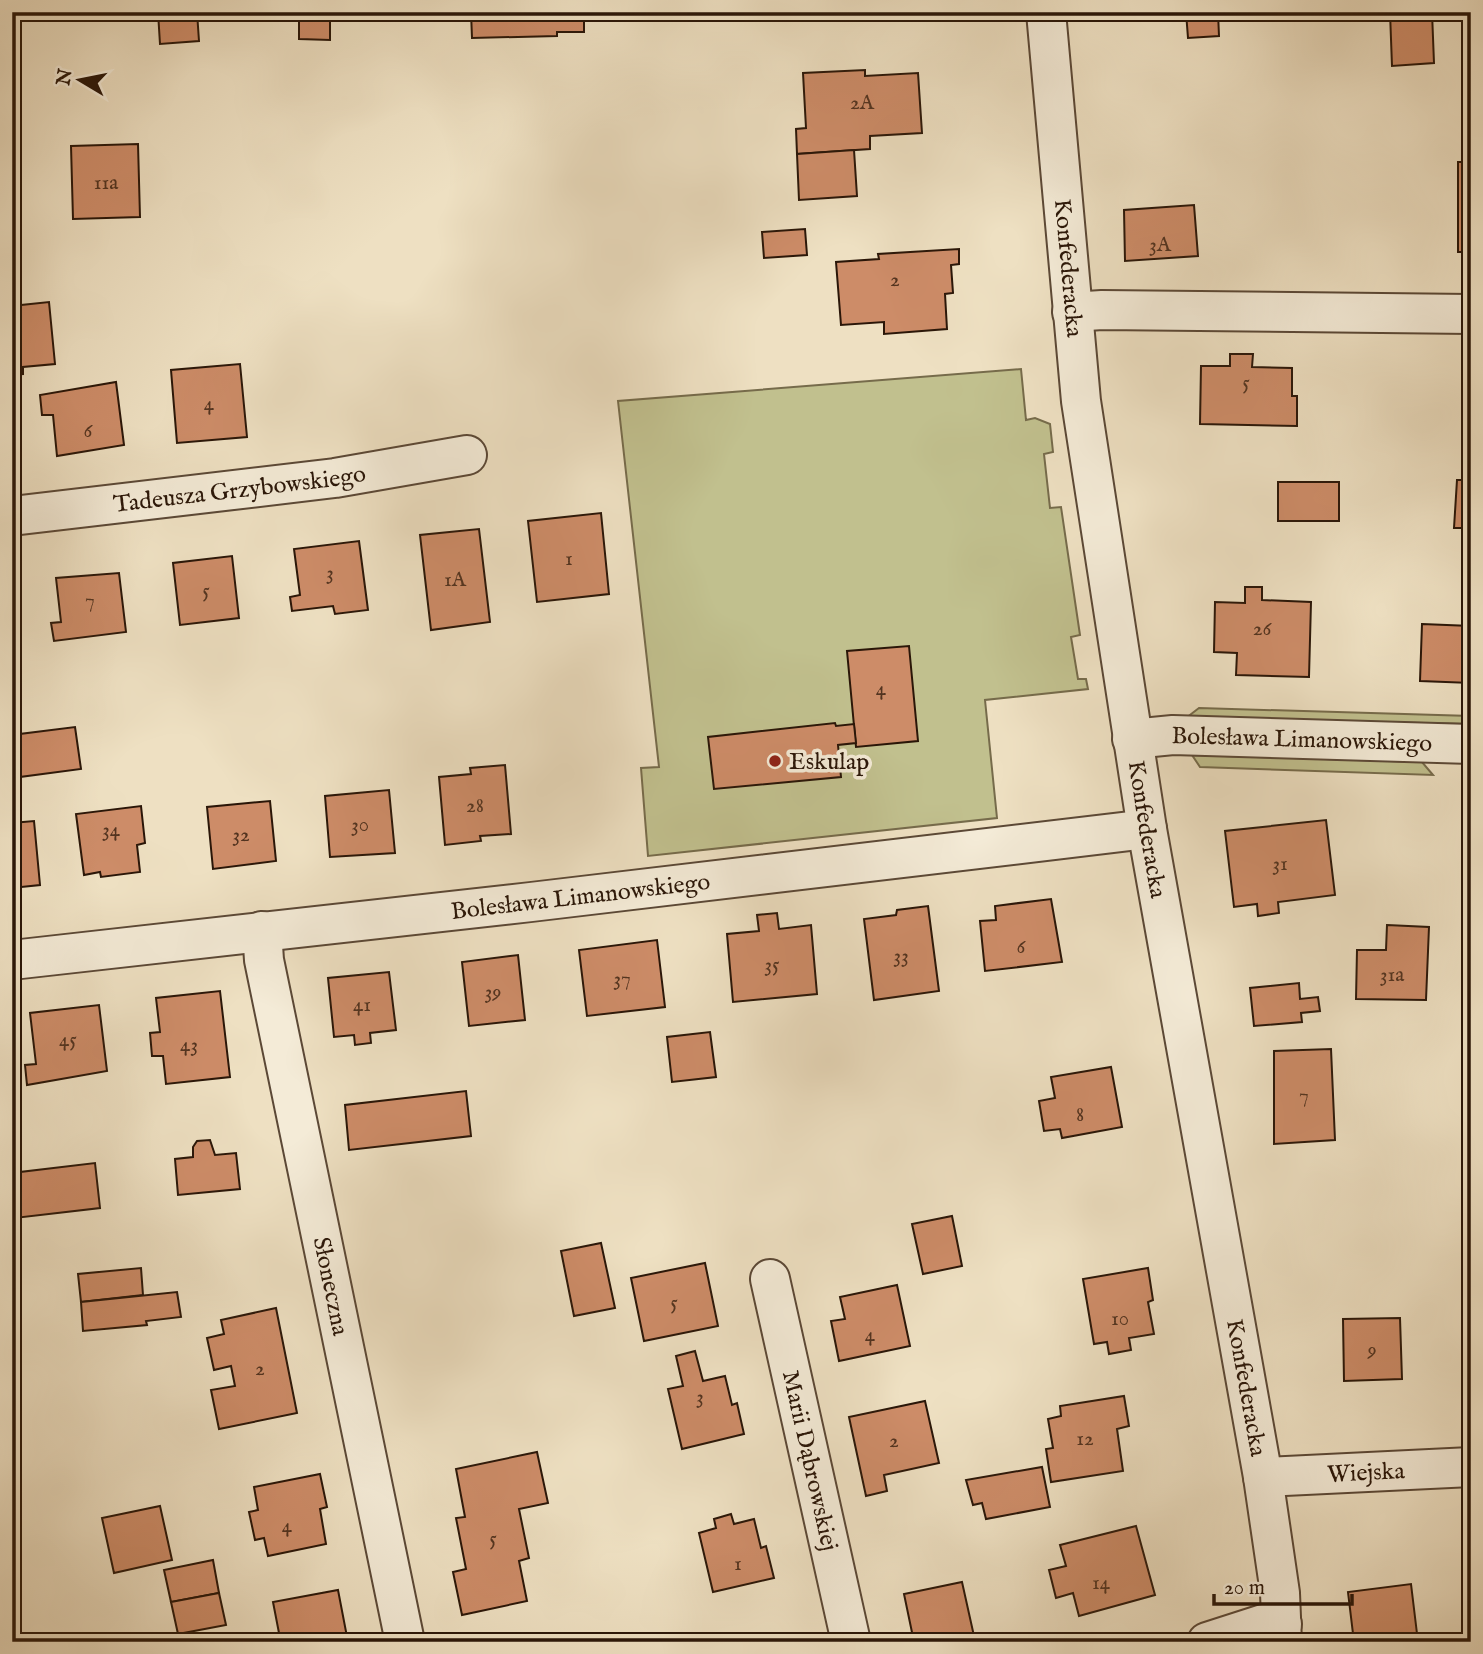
<svg xmlns="http://www.w3.org/2000/svg" width="1483" height="1654" viewBox="0 0 1483 1654" font-family="'IM FELL English',serif">
	<style>
		.green { fill: #c1c08e; stroke: #766b4b; stroke-width: 2 }
		.building { fill: #cd8c68; stroke: #2a1608; stroke-width: 2 }
		.lines { fill: none; stroke-linecap: round; stroke-linejoin: round }
		.minor-casing { stroke: #5b4836; stroke-width: 42 }
		.minor { stroke: #f4ebd7; stroke-width: 38 }
		.poi-dot { fill: #8f2418; stroke: #f4ebd7; stroke-width: 2.5 }
		.labels { text-anchor: middle; stroke-width: 7; stroke-linejoin: round; paint-order: stroke }
		.number-label { font-size: 21px; fill: #533420 }
		.street-label { font-size: 24px; fill: #2a1608; stroke: #f4ebd7 }
		.poi-label { font-size: 24px; fill: #2a1608; stroke: #f4ebd7; text-anchor: start }
	</style>
	<rect width="100%" height="100%" fill="#eee0c2"/>
	<filter id="stains"><feTurbulence type="fractalNoise" baseFrequency=".00286" numOctaves="4"/><feColorMatrix values="0 0 0 0 .2 0 0 0 0 .09 0 0 0 0 .02 0 0 0 .5 -.17"/></filter>
	<radialGradient id="worn" r=".72"><stop offset=".6" stop-color="#630" stop-opacity="0"/><stop offset="1" stop-color="#630" stop-opacity=".3"/></radialGradient>
	<g class="green">
		<path d="M 1021,369 L 1026,420 L 1035,418 L 1050,424 L 1053,452 L 1044,454 L 1050,508 L 1061,507 L 1080,635 L 1071,637 L 1078,679 L 1086,679 L 1088,689 L 985,700 L 997,818 L 648,856 L 641,768 L 659,767 L 618,401 Z"/>
		<path d="M 1199,708 L 1471,716 L 1471,724 L 1186,718 Z"/>
		<path d="M 1192,755 L 1422,762 L 1433,775 L 1200,767 Z"/>
	</g>
	<g class="building">
		<path d="M 158,12 L 197,12 L 199,41 L 160,44 Z"/>
		<path d="M 299,12 L 330,12 L 330,40 L 299,39 Z"/>
		<path d="M 471,12 L 584,12 L 584,32 L 557,32 L 557,36 L 472,38 Z"/>
		<path d="M 1186,12 L 1218,12 L 1219,36 L 1188,38 Z"/>
		<path d="M 1390,12 L 1432,12 L 1434,63 L 1392,66 Z"/>
		<path d="M 865,70 L 865,76 L 918,73 L 922,133 L 870,136 L 870,149 L 797,154 L 796,129 L 806,128 L 803,73 Z"/>
		<path d="M 138,144 L 140,217 L 73,219 L 71,146 Z"/>
		<path d="M 854,150 L 857,196 L 799,200 L 797,154 Z"/>
		<rect x="1458" y="162" width="13" height="90"/>
		<path d="M 1194,205 L 1198,256 L 1125,261 L 1124,210 Z"/>
		<path d="M 805,229 L 807,255 L 764,258 L 762,232 Z"/>
		<path d="M 959,249 L 959,264 L 951,265 L 953,293 L 945,294 L 947,329 L 884,334 L 884,322 L 841,325 L 836,262 L 879,259 L 878,254 Z"/>
		<path d="M 49,302 L 55,364 L 23,367 L 23,374 L 12,375 L 12,306 Z"/>
		<path d="M 1230,354 L 1253,354 L 1252,367 L 1292,368 L 1292,396 L 1297,396 L 1297,426 L 1200,424 L 1201,366 L 1230,366 Z"/>
		<path d="M 240,364 L 247,437 L 177,443 L 171,370 Z"/>
		<path d="M 116,382 L 124,445 L 57,456 L 53,415 L 42,415 L 40,395 Z"/>
		<path d="M 1457,480 L 1471,480 L 1471,528 L 1454,528 Z"/>
		<rect x="1278" y="482" width="61" height="39"/>
		<path d="M 601,513 L 609,594 L 537,602 L 528,521 Z"/>
		<path d="M 479,529 L 490,622 L 431,630 L 420,535 Z"/>
		<path d="M 359,541 L 368,610 L 335,614 L 333,606 L 292,611 L 290,597 L 300,595 L 294,549 Z"/>
		<path d="M 232,556 L 239,618 L 180,625 L 173,563 Z"/>
		<path d="M 119,573 L 126,632 L 54,641 L 51,623 L 61,622 L 56,578 Z"/>
		<path d="M 1245,587 L 1262,587 L 1262,600 L 1311,602 L 1309,677 L 1236,675 L 1237,653 L 1214,652 L 1215,602 L 1245,603 Z"/>
		<path d="M 1422,624 L 1471,626 L 1471,683 L 1420,681 Z"/>
		<path d="M 909,646 L 918,741 L 856,747 L 847,651 Z"/>
		<path d="M 835,723 L 836,726 L 854,724 L 856,743 L 838,745 L 841,777 L 714,789 L 708,737 Z"/>
		<path d="M 75,727 L 81,769 L 12,778 L 12,735 Z"/>
		<path d="M 505,765 L 511,834 L 480,836 L 481,841 L 445,845 L 439,777 L 471,774 L 470,768 Z"/>
		<path d="M 389,790 L 395,853 L 330,857 L 325,796 Z"/>
		<path d="M 270,801 L 276,861 L 213,869 L 207,807 Z"/>
		<path d="M 141,806 L 145,843 L 137,845 L 140,872 L 101,877 L 100,872 L 84,875 L 76,814 Z"/>
		<path d="M 1326,820 L 1335,895 L 1278,902 L 1279,913 L 1258,916 L 1257,904 L 1234,907 L 1225,831 Z"/>
		<path d="M 34,821 L 40,885 L 12,888 L 12,823 Z"/>
		<path d="M 1051,899 L 1062,962 L 985,971 L 980,921 L 996,920 L 995,906 Z"/>
		<path d="M 928,906 L 939,991 L 874,1000 L 864,919 L 896,915 L 897,910 Z"/>
		<path d="M 777,913 L 779,929 L 811,925 L 817,994 L 733,1002 L 727,934 L 759,931 L 757,915 Z"/>
		<path d="M 1387,925 L 1429,927 L 1426,1000 L 1356,999 L 1357,950 L 1386,950 Z"/>
		<path d="M 657,940 L 665,1007 L 587,1016 L 579,950 Z"/>
		<path d="M 518,955 L 525,1020 L 469,1026 L 462,962 Z"/>
		<path d="M 389,972 L 396,1030 L 370,1033 L 371,1043 L 355,1045 L 354,1035 L 334,1037 L 328,978 Z"/>
		<path d="M 1299,983 L 1300,999 L 1318,997 L 1320,1011 L 1301,1013 L 1302,1022 L 1254,1026 L 1250,988 Z"/>
		<path d="M 220,991 L 230,1077 L 166,1084 L 163,1056 L 152,1056 L 150,1033 L 160,1032 L 156,998 Z"/>
		<path d="M 99,1005 L 107,1071 L 27,1085 L 25,1065 L 36,1064 L 30,1013 Z"/>
		<path d="M 710,1032 L 716,1077 L 672,1082 L 667,1037 Z"/>
		<path d="M 1331,1049 L 1335,1140 L 1274,1144 L 1274,1051 Z"/>
		<path d="M 1111,1067 L 1122,1127 L 1062,1138 L 1060,1129 L 1044,1131 L 1039,1101 L 1055,1098 L 1051,1077 Z"/>
		<path d="M 466,1091 L 471,1136 L 349,1150 L 345,1105 Z"/>
		<path d="M 210,1140 L 215,1155 L 236,1153 L 240,1189 L 178,1195 L 175,1159 L 193,1157 L 193,1147 L 197,1141 Z"/>
		<path d="M 95,1163 L 100,1208 L 15,1218 L 12,1173 Z"/>
		<path d="M 952,1216 L 962,1266 L 923,1274 L 912,1224 Z"/>
		<path d="M 601,1243 L 615,1308 L 574,1316 L 561,1251 Z"/>
		<path d="M 705,1263 L 718,1326 L 644,1341 L 631,1278 Z"/>
		<path d="M 141,1268 L 143,1295 L 81,1302 L 78,1274 Z"/>
		<path d="M 1148,1268 L 1153,1300 L 1148,1302 L 1154,1334 L 1129,1338 L 1131,1350 L 1109,1354 L 1107,1342 L 1094,1344 L 1083,1279 Z"/>
		<path d="M 897,1285 L 910,1346 L 839,1361 L 831,1321 L 845,1319 L 840,1297 Z"/>
		<path d="M 177,1292 L 181,1317 L 146,1321 L 147,1325 L 83,1331 L 81,1302 Z"/>
		<path d="M 276,1308 L 297,1413 L 219,1429 L 211,1390 L 235,1386 L 231,1366 L 214,1370 L 207,1338 L 224,1334 L 221,1320 Z"/>
		<path d="M 1400,1318 L 1402,1379 L 1344,1381 L 1343,1319 Z"/>
		<path d="M 695,1351 L 703,1381 L 725,1376 L 732,1405 L 737,1403 L 744,1434 L 682,1449 L 668,1389 L 683,1386 L 676,1356 Z"/>
		<path d="M 1124,1396 L 1129,1426 L 1117,1429 L 1123,1471 L 1051,1482 L 1046,1449 L 1053,1448 L 1048,1419 L 1061,1416 L 1060,1406 Z"/>
		<path d="M 925,1401 L 939,1463 L 884,1475 L 887,1491 L 866,1496 L 849,1417 Z"/>
		<path d="M 537,1452 L 548,1503 L 519,1509 L 529,1558 L 519,1561 L 527,1601 L 462,1615 L 453,1572 L 466,1569 L 456,1518 L 465,1517 L 456,1469 Z"/>
		<path d="M 1042,1467 L 1050,1507 L 986,1519 L 982,1503 L 973,1505 L 966,1480 Z"/>
		<path d="M 320,1474 L 327,1507 L 320,1509 L 326,1544 L 268,1556 L 264,1538 L 255,1540 L 249,1512 L 258,1510 L 254,1487 Z"/>
		<path d="M 160,1506 L 172,1560 L 114,1573 L 102,1518 Z"/>
		<path d="M 731,1514 L 734,1524 L 754,1519 L 761,1548 L 766,1546 L 774,1578 L 713,1592 L 699,1533 L 716,1528 L 714,1519 Z"/>
		<path d="M 1136,1526 L 1155,1595 L 1079,1616 L 1073,1593 L 1056,1598 L 1049,1570 L 1066,1566 L 1060,1545 Z"/>
		<path d="M 213,1560 L 219,1593 L 171,1602 L 164,1570 Z"/>
		<path d="M 962,1582 L 974,1636 L 950,1642 L 914,1642 L 904,1594 Z"/>
		<path d="M 1411,1584 L 1418,1642 L 1354,1642 L 1348,1592 Z"/>
		<path d="M 338,1590 L 348,1642 L 272,1642 L 271,1635 L 279,1633 L 273,1602 Z"/>
		<path d="M 219,1593 L 226,1625 L 178,1634 L 171,1602 Z"/>
	</g>
	<g class="lines">
		<defs>
			<g id="minor">
				<path id="s1" d="M 1046,12 L 1081,401 L 1147,829 L 1263,1477 L 1280,1593 L 1282,1642"/>
				<path d="M 1072,312 L 1102,310 L 1471,314"/>
				<path id="s2" d="M 12,516 L 335,478 L 467,455"/>
				<path id="s3" d="M 1132,739 L 1173,735 L 1471,744"/>
				<path id="s4" d="M 262,931 L 264,960 L 405,1642"/>
				<path id="s5" d="M 12,960 L 531,902 L 1147,829"/>
				<path id="s6" d="M 770,1279 L 851,1642"/>
				<path id="s7" d="M 1263,1477 L 1471,1467"/>
				<path d="M 1207,1642 L 1263,1624 L 1282,1624"/>
			</g>
		</defs>
		<use href="#minor" class="minor-casing"/>
		<use href="#minor" class="minor"/>
	</g>
	<circle class="poi-dot" cx="775" cy="761" r="7"/>
	<g class="labels">
		<g class="number-label">
			<text x="862" y="109">2A</text>
			<text x="106" y="189">11a</text>
			<text x="1160" y="251">3A</text>
			<text x="895" y="286">2</text>
			<text x="1246" y="389">5</text>
			<text x="209" y="410">4</text>
			<text x="88" y="437">6</text>
			<text x="569" y="565">1</text>
			<text x="330" y="579">3</text>
			<text x="455" y="586">1A</text>
			<text x="206" y="597">5</text>
			<text x="90" y="607">7</text>
			<text x="1262" y="635">26</text>
			<text x="881" y="695">4</text>
			<text x="475" y="812">28</text>
			<text x="360" y="831">30</text>
			<text x="111" y="836">34</text>
			<text x="241" y="841">32</text>
			<text x="1280" y="870">31</text>
			<text x="1021" y="953">6</text>
			<text x="901" y="962">33</text>
			<text x="772" y="971">35</text>
			<text x="1392" y="981">31a</text>
			<text x="622" y="985">37</text>
			<text x="493" y="998">39</text>
			<text x="362" y="1011">41</text>
			<text x="68" y="1046">45</text>
			<text x="189" y="1051">43</text>
			<text x="1304" y="1102">7</text>
			<text x="1080" y="1121">8</text>
			<text x="674" y="1309">5</text>
			<text x="1120" y="1325">10</text>
			<text x="870" y="1341">4</text>
			<text x="1372" y="1356">9</text>
			<text x="260" y="1375">2</text>
			<text x="700" y="1403">3</text>
			<text x="1085" y="1445">12</text>
			<text x="894" y="1447">2</text>
			<text x="287" y="1532">4</text>
			<text x="493" y="1545">5</text>
			<text x="738" y="1570">1</text>
			<text x="1101" y="1589">14</text>
		</g>
		<g class="street-label">
			<text dy="8" stroke="none"><textPath href="#s1" startOffset="257">Konfederacka</textPath></text>
			<text dy="8" stroke="none"><textPath href="#s2" startOffset="229">Tadeusza Grzybowskiego</textPath></text>
			<text dy="8" stroke="none"><textPath href="#s3" startOffset="170">Bolesława Limanowskiego</textPath></text>
			<text dy="8" stroke="none"><textPath href="#s1" startOffset="824">Konfederacka</textPath></text>
			<text dy="8" stroke="none"><textPath href="#s5" startOffset="572">Bolesława Limanowskiego</textPath></text>
			<text dy="8" stroke="none"><textPath href="#s4" startOffset="362">Słoneczna</textPath></text>
			<text dy="8" stroke="none"><textPath href="#s1" startOffset="1391">Konfederacka</textPath></text>
			<text dy="8" stroke="none"><textPath href="#s6" startOffset="186">Marii Dąbrowskiej</textPath></text>
			<text dy="8" stroke="none"><textPath href="#s7" startOffset="103">Wiejska</textPath></text>
		</g>
		<g class="poi-label">
			<text x="789" y="769">Eskulap</text>
		</g>
	</g>
	<rect width="1483" height="1654" fill="none" stroke="#eee0c2" stroke-width="42"/>
	<rect x="14" y="14" width="1455" height="1626" fill="none" stroke="#2a1608" stroke-width="3.5"/>
	<rect x="21" y="21" width="1441" height="1612" fill="none" stroke="#2a1608" stroke-width="2"/>
	<g transform="translate(80 80) rotate(280)" stroke="#f4ebd7" stroke-width="5" paint-order="stroke">
	<path d="M0-5L12 26L0 18L-12 26Z" fill="#2a1608"/>
	<text y="-10" font-size="19" font-weight="bold" text-anchor="middle" fill="#2a1608">N</text>
	</g>
	<path d="M1214 1594v10h138v-10" fill="none" stroke="#2a1608" stroke-width="3.5"/>
	<text x="1224" y="1594" font-size="21" fill="#2a1608" stroke="#f4ebd7" stroke-width="5" paint-order="stroke">20 m</text>
	<rect width="100%" height="100%" filter="url(#stains)"/>
	<rect width="100%" height="100%" fill="url(#worn)"/>
</svg>
